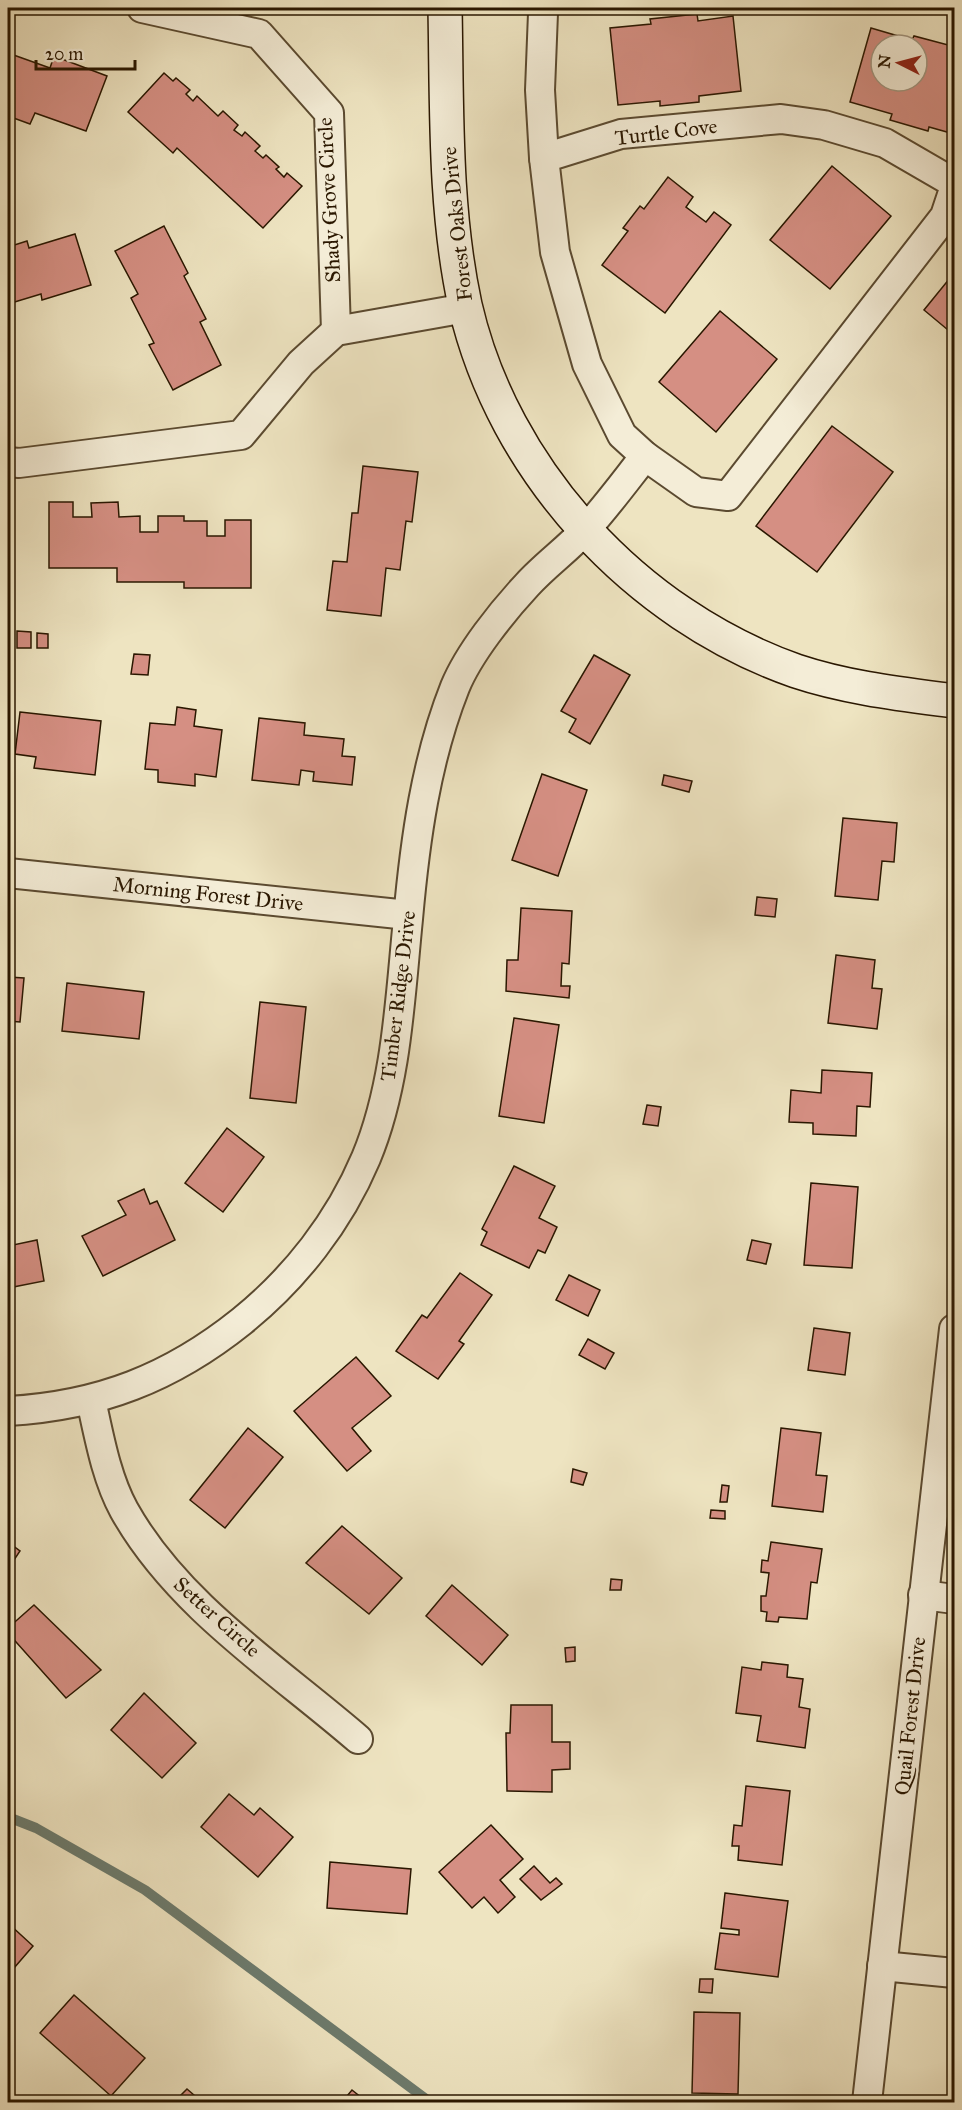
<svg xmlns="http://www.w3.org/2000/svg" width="962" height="2110" viewBox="0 0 962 2110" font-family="'IM FELL Great Primer',serif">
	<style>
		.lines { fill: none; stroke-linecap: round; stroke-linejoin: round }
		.stream { stroke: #6d7b6d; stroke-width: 10 }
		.building { fill: #d58f83; stroke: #2a1700; stroke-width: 1.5; fill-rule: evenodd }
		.street-casing { stroke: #5b4a30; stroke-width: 32 }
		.secondary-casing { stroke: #2a1700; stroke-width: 36 }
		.street { stroke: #f4edd7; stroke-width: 28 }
		.secondary { stroke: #f4edd7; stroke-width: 33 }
		.labels { text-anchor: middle; stroke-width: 4.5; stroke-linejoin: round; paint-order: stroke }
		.street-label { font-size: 21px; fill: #2a1700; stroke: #f4edd7 }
	</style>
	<rect width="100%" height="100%" fill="#eee4c1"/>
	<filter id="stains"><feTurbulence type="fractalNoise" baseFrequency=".00333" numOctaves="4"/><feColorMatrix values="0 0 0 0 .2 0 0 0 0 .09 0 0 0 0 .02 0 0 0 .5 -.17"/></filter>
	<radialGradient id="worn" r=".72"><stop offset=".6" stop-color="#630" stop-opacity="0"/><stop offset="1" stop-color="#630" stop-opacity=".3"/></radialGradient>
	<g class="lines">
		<path class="stream" d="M 8,1817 L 36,1828 L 145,1890 L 430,2102"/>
	</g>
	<g class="building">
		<path d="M 697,14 L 698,21 L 733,16 L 741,91 L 699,96 L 699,102 L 660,106 L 660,101 L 618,105 L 610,28 L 651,24 L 650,19 Z"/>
		<path d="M 871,28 L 912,40 L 914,36 L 952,46 L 950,54 L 954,55 L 954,134 L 929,127 L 928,131 L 890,120 L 892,114 L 850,102 ZM 881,45 L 917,45 L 917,81 L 881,81 Z"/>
		<path d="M 8,53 L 50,68 L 54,56 L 107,76 L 86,131 L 35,113 L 30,124 L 8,116 Z"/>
		<path d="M 164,73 L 173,81 L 176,78 L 190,90 L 186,94 L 193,101 L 197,96 L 218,116 L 223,111 L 238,125 L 234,130 L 242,136 L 245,132 L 260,146 L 255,151 L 263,158 L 266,155 L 279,167 L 276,169 L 284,177 L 287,173 L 302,186 L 263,228 L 177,148 L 173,153 L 128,112 Z"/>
		<path d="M 832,166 L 891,216 L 830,289 L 770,240 Z"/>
		<path d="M 668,177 L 693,197 L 686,207 L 706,222 L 714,212 L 731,225 L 665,313 L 602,265 L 628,231 L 623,228 L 640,206 L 644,209 Z"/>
		<path d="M 164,226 L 188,273 L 184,276 L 206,319 L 200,322 L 221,365 L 173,390 L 149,345 L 154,343 L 131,298 L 138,294 L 115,251 Z"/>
		<path d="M 75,234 L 91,285 L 42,300 L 41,294 L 8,304 L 8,247 L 27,241 L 29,248 Z"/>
		<path d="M 954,273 L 954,335 L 924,310 Z"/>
		<path d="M 720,311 L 777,359 L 716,432 L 659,382 Z"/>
		<path d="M 832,426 L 893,472 L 817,572 L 756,526 Z"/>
		<path d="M 363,466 L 418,472 L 412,522 L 406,521 L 400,570 L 386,568 L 381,616 L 327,610 L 333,561 L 347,562 L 352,513 L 358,513 Z"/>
		<path d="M 49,502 L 73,502 L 73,517 L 92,517 L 91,503 L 118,502 L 119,517 L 140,516 L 140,532 L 158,532 L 158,516 L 184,516 L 184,521 L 207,521 L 207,536 L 225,536 L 225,520 L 251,520 L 251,588 L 184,588 L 184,582 L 117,582 L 117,568 L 49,568 Z"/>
		<path d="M 17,631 L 31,632 L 31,648 L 17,648 Z"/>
		<path d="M 37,633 L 48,634 L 48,648 L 37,648 Z"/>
		<path d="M 134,654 L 150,655 L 148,675 L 131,674 Z"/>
		<path d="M 594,655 L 630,675 L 590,744 L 569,732 L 576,719 L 561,711 Z"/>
		<path d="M 177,707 L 196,710 L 194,726 L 222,730 L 216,777 L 195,774 L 195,786 L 158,782 L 158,770 L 145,769 L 150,723 L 175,725 Z"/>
		<path d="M 20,712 L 101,721 L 95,775 L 34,768 L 36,757 L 15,754 Z"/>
		<path d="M 259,718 L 305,723 L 304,735 L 344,739 L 342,756 L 355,757 L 352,785 L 313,781 L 314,772 L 301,770 L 299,785 L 252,780 Z"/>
		<path d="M 542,774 L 587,790 L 558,876 L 512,860 Z"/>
		<path d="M 664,775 L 692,781 L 689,792 L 662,785 Z"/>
		<path d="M 843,818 L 897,823 L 894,862 L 882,861 L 878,900 L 835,896 Z"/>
		<path d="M 757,897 L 777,899 L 775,917 L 755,915 Z"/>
		<path d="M 521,908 L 572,911 L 569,964 L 562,963 L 561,986 L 570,986 L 569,998 L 506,991 L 507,960 L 518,960 Z"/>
		<path d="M 836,955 L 875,960 L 872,988 L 882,989 L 877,1029 L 828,1023 Z"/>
		<path d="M 8,977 L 24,978 L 20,1022 L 8,1021 Z"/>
		<path d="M 67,983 L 144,992 L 139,1039 L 62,1031 Z"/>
		<path d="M 260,1002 L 306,1007 L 296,1103 L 250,1098 Z"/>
		<path d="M 514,1018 L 559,1025 L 544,1123 L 499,1116 Z"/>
		<path d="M 822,1070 L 872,1073 L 870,1107 L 857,1106 L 856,1136 L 813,1134 L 813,1123 L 789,1122 L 791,1090 L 821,1093 Z"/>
		<path d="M 647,1105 L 661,1107 L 658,1126 L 643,1124 Z"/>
		<path d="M 227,1128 L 264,1157 L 223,1212 L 185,1183 Z"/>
		<path d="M 514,1166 L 555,1186 L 539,1218 L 557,1227 L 545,1253 L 538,1250 L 529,1268 L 481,1245 L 487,1232 L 482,1229 Z"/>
		<path d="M 811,1183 L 858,1187 L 852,1268 L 804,1265 Z"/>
		<path d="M 144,1189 L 150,1204 L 157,1201 L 175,1240 L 103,1276 L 82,1236 L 126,1215 L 118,1201 Z"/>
		<path d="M 37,1240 L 44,1281 L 8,1288 L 8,1246 Z"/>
		<path d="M 752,1240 L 771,1244 L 766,1264 L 747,1260 Z"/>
		<path d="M 460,1273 L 492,1295 L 459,1341 L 464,1344 L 438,1379 L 396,1351 L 422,1315 L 427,1318 Z"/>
		<path d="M 569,1275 L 600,1290 L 588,1316 L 556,1300 Z"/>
		<path d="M 814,1328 L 850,1333 L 845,1375 L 808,1370 Z"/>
		<path d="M 588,1339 L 614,1353 L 605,1369 L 579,1355 Z"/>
		<path d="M 356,1357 L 391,1396 L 352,1428 L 371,1451 L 347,1471 L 294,1411 Z"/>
		<path d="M 248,1428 L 283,1457 L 225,1528 L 190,1500 Z"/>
		<path d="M 781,1428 L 821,1433 L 816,1475 L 827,1476 L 823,1512 L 772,1506 Z"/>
		<path d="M 573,1469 L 587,1473 L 583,1485 L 571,1482 Z"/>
		<path d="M 722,1485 L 729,1486 L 727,1502 L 720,1502 Z"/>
		<path d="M 711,1510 L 725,1511 L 725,1519 L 710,1518 Z"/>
		<path d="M 342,1526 L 402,1578 L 369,1614 L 306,1563 Z"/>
		<path d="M 8,1530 L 13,1534 L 8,1542 L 20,1551 L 8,1569 Z"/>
		<path d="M 771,1542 L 822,1549 L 817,1583 L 811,1582 L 807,1619 L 779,1617 L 778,1622 L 766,1621 L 767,1612 L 761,1611 L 761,1596 L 766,1596 L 769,1573 L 761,1572 L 762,1560 L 768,1561 Z"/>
		<path d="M 611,1579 L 622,1580 L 621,1590 L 610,1590 Z"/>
		<path d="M 452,1585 L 508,1635 L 482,1665 L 426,1616 Z"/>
		<path d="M 34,1605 L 101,1670 L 66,1698 L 8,1633 L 8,1628 Z"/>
		<path d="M 575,1647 L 575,1661 L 566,1662 L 565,1648 Z"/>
		<path d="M 762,1662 L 788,1665 L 787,1677 L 803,1679 L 799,1707 L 810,1709 L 805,1748 L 757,1741 L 761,1716 L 736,1713 L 742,1667 L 761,1670 Z"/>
		<path d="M 144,1693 L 196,1743 L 162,1778 L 111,1730 Z"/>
		<path d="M 511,1705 L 552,1705 L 552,1742 L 570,1742 L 570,1769 L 552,1770 L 552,1792 L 507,1791 L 506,1733 L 510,1733 Z"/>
		<path d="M 746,1786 L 790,1791 L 782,1865 L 738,1860 L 739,1846 L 732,1846 L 734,1825 L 742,1826 Z"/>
		<path d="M 229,1794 L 254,1815 L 260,1808 L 293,1837 L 258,1877 L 201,1827 Z"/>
		<path d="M 491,1825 L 523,1859 L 500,1880 L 515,1897 L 498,1913 L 484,1897 L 472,1908 L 439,1872 Z"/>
		<path d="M 330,1862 L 411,1869 L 407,1914 L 327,1908 Z"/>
		<path d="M 534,1866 L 550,1883 L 556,1878 L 562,1884 L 541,1900 L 520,1879 Z"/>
		<path d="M 725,1893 L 788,1901 L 778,1977 L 715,1969 L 720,1933 L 739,1935 L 739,1930 L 721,1928 Z"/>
		<path d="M 8,1923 L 33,1946 L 8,1975 Z"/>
		<path d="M 700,1979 L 713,1979 L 712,1993 L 699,1992 Z"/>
		<path d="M 74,1995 L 145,2058 L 111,2096 L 40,2033 Z"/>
		<path d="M 694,2012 L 740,2013 L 738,2094 L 692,2093 Z"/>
		<path d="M 187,2089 L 202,2102 L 174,2102 Z"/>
		<path d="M 352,2090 L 367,2102 L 342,2102 Z"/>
	</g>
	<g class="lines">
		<defs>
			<g id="street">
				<path d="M 142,8 L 259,34 L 329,113 L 336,331"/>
				<path d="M 543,13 L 540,90 L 544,158"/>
				<path d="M 954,183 L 885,143 L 824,125 L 781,119 L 621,134 L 544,158 L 555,252 L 587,364 L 622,435 L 645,456 L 696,492 L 728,496 L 945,216 L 954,189"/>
				<path d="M 8,462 L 19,463 L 241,435 L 301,363 L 336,331 L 466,308"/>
				<path d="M 8,873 L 408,915"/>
				<path d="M 91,1400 C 99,1436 106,1477 124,1510 C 177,1605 277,1669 358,1739"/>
				<path d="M 8,1411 C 99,1406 171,1378 242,1321 C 295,1278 339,1222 366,1158 C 397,1084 400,998 408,919 C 415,840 426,760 455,687 C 469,653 502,612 527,585 C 545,565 568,549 586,529 C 607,506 626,480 645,456"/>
				<path d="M 923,1595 L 954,1599"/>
				<path d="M 882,1966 L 954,1973"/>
				<path d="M 867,2102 L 954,1329"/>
			</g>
			<path id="secondary" d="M 445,8 C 447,106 444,208 465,305 C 503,471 636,615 796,671 C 847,688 901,694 954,701"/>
		</defs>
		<use href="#street" class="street-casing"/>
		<use href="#secondary" class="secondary-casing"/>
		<use href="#street" class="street"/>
		<use href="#secondary" class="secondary"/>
	</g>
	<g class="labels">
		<g class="street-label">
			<text transform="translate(666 132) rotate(-7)" y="7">Turtle Cove</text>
			<text transform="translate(329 200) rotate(-93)" y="7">Shady Grove Circle</text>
			<text transform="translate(457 224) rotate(-96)" y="7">Forest Oaks Drive</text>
			<text transform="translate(208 894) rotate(6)" y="7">Morning Forest Drive</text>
			<text transform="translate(398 996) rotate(-83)" y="7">Timber Ridge Drive</text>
			<text transform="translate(217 1617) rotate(42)" y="7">Setter Circle</text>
			<text transform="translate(910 1716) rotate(-84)" y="7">Quail Forest Drive</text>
		</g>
	</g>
	<rect width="962" height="2110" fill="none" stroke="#eee4c1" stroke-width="30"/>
	<rect x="9" y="9" width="944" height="2092" fill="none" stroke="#2a1700" stroke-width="3"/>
	<rect x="15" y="15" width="932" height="2080" fill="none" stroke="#2a1700" stroke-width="1.5"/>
	<g transform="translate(899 63) rotate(276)"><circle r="28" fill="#f4edd7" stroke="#a39781" stroke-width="1.5"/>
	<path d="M0-4.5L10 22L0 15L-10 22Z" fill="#8f2418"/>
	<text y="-9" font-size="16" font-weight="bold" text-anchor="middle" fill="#2a1700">N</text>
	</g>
	<path d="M36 60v9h99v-9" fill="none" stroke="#2a1700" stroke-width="3"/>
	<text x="45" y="60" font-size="18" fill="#2a1700" stroke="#f4edd7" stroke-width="4.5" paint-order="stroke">20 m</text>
	<rect width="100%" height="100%" filter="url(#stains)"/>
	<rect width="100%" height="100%" fill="url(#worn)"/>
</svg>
